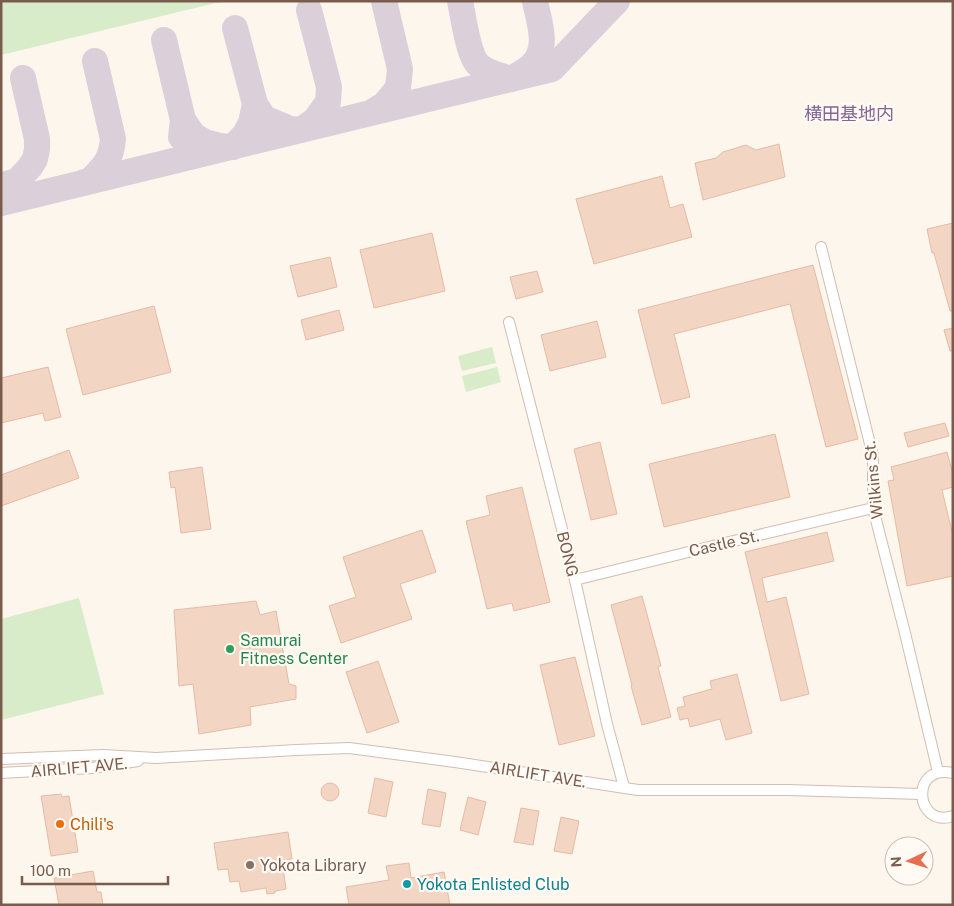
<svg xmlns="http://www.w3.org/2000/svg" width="954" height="906" viewBox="0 0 954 906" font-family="'Public Sans','Noto Sans JP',sans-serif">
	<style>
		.green { fill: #d8ecc9 }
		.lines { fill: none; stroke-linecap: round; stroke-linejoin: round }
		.taxiway { stroke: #dbcfda; stroke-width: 26 }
		.building { fill: #f3d5c3; stroke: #e6bba3 }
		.street-casing { stroke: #d1beb0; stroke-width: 12 }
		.street { stroke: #fff; stroke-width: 10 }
		.leisure-dot { fill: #2e9e5b; stroke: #fffaf3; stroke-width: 2 }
		.food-dot { fill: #e8710a; stroke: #fffaf3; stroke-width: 2 }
		.education-dot { fill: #8d6e63; stroke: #fffaf3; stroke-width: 2 }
		.culture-dot { fill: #0f9aa8; stroke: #fffaf3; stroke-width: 2 }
		.labels { text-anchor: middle; stroke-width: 4.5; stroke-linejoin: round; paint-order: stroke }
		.street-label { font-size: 16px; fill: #7a5c4d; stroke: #fffaf3 }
		.leisure-label { font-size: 16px; fill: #27864d; stroke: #fffaf3; text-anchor: start }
		.food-label { font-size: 16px; fill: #c56008; stroke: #fffaf3; text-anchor: start }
		.education-label { font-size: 16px; fill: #785e54; stroke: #fffaf3; text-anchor: start }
		.culture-label { font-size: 16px; fill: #0d838f; stroke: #fffaf3; text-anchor: start }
		.neighbourhood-label { font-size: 18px; fill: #846695; stroke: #fffaf3 }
	</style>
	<rect width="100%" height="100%" fill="#fdf6ec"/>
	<g class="green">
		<path d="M 1,1 L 224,1 L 1,55 Z"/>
		<path d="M 492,347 L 496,363 L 462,371 L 458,356 Z"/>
		<path d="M 497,367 L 501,382 L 466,392 L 462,376 Z"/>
		<path d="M 79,598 L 104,694 L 1,720 L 1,619 Z"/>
	</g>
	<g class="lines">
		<g class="taxiway">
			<path d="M 460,1 C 463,16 468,51 476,62 C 482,71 501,76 511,79"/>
			<path d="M 164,40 L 183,120 L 181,137"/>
			<path d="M 514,77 C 519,74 526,71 531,66 C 550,49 539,22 535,1"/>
			<path d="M 255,104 L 264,118 L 290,129 L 301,130 L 315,120 L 328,102 L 329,87 L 309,10"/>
			<path d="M 372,112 L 385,104 L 398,88 L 400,69 L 384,1"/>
			<path d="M 183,120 L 194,136 L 205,142 L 220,146 L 230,147 L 233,147 L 245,134 L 251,123 L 255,104 L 235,28"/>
			<path d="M 84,182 L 90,181 C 104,166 111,161 113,139 L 95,61"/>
			<path d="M 6,184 L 17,181 L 30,167 L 35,159 L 37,149 L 37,139 L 23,78"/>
			<path d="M 1,203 L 552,69 L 617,1"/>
		</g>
	</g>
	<g class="building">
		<path d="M 779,144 L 785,177 L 703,200 L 695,163 L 716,158 L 723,152 L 746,145 L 756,150 Z"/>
		<path d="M 662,176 L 670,208 L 683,204 L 692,237 L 594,264 L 576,199 Z"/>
		<path d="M 953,223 L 953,311 L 950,311 L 934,253 L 932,253 L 927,229 Z"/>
		<path d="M 432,233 L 445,291 L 374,308 L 360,250 Z"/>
		<path d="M 330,257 L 337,287 L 298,297 L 290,266 Z"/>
		<path d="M 813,265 L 858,439 L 826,447 L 790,304 L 674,334 L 690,397 L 662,404 L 638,310 Z"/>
		<path d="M 537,271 L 543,292 L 516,299 L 510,277 Z"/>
		<path d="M 154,306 L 171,372 L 83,395 L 66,329 Z"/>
		<path d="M 339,310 L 344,330 L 306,340 L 301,320 Z"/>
		<path d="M 597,321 L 606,357 L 550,371 L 541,335 Z"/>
		<path d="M 953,328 L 953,351 L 950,351 L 944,330 Z"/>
		<path d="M 48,367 L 61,417 L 45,421 L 43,413 L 1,423 L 1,378 Z"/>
		<path d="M 945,423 L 949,436 L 908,447 L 904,433 Z"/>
		<path d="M 775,434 L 790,497 L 664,527 L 649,464 Z"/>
		<path d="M 600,442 L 617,514 L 591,520 L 574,449 Z"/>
		<path d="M 69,450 L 79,478 L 1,506 L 1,475 Z"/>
		<path d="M 947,452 L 953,474 L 953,487 L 942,490 L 953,536 L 953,576 L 907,586 L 888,481 L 894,480 L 891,467 Z"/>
		<path d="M 202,467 L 211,529 L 181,533 L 175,487 L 171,488 L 169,472 Z"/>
		<path d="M 522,487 L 550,602 L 514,611 L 512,603 L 487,609 L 466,521 L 490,515 L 486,496 Z"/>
		<path d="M 422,530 L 436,572 L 400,584 L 412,619 L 341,643 L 329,606 L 356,597 L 343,557 Z"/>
		<path d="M 827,532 L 834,561 L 762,578 L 767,602 L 786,597 L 809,694 L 781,701 L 745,552 Z"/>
		<path d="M 642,596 L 661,666 L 658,667 L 671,717 L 642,725 L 631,686 L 632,685 L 611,605 Z"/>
		<path d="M 256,601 L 260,615 L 276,611 L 289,684 L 296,686 L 296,699 L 250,707 L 251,725 L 199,734 L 193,684 L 179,686 L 174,610 Z"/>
		<path d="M 575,657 L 595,736 L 559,745 L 540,665 Z"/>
		<path d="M 378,661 L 399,722 L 367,733 L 346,672 Z"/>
		<path d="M 737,674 L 752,733 L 726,740 L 720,719 L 690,727 L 688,718 L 680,720 L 677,708 L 685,706 L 683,697 L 712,689 L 710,681 Z"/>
		<path d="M 375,778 L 393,782 L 386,817 L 368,813 Z"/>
		<circle cx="330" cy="792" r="9"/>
		<path d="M 428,789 L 446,793 L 440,827 L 422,824 Z"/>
		<path d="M 61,794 L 62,797 L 69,796 L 78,852 L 51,856 L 41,796 Z"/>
		<path d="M 468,797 L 486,802 L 478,835 L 460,830 Z"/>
		<path d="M 521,808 L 539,811 L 533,845 L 514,842 Z"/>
		<path d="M 561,817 L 579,821 L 572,854 L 554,851 Z"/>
		<path d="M 288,832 L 292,859 L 282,861 L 286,889 L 275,891 L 275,893 L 267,894 L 266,888 L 241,892 L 239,881 L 230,882 L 228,869 L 218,870 L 214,843 Z"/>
		<path d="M 409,863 L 411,878 L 444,872 L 450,905 L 349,905 L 346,887 L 389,880 L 386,866 Z"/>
		<path d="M 93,871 L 97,892 L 101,892 L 103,905 L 59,905 L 54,878 Z"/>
	</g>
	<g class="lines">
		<defs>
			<g id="street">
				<path d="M 821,247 L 873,456 L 873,508 L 905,633 L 938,772"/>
				<path d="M 509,322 L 575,580 L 607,724 L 624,787"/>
				<path d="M 575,580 L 725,543 L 873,508"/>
				<path d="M 1,759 L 103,755 L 156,758 L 296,750 L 349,748 L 455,762 L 638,790 L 788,790 L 921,794"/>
				<path d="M 1,773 L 92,768 L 138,761"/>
				<path d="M 953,773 C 909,763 915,829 953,816"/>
			</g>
		</defs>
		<use href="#street" class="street-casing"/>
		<use href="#street" class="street"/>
	</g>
	<circle class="leisure-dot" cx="230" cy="649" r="5"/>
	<circle class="food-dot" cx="60" cy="824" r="5"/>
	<circle class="education-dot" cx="250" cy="865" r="5"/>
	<circle class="culture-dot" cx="407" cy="884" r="5"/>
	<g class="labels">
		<g class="street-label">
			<text transform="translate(873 480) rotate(-96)" y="6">Wilkins St.</text>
			<text transform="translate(724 543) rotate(-13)" y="6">Castle St.</text>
			<text transform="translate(568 554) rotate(76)" y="6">BONG</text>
			<text transform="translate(79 767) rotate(-5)" y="6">AIRLIFT AVE.</text>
			<text transform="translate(538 774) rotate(9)" y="6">AIRLIFT AVE.</text>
		</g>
		<g class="leisure-label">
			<text x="240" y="646">Samurai<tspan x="240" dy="18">Fitness Center</tspan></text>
		</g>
		<g class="food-label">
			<text x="70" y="830">Chili's</text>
		</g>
		<g class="education-label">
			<text x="260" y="871">Yokota Library</text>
		</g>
		<g class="culture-label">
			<text x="417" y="890">Yokota Enlisted Club</text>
		</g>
		<g class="neighbourhood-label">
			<text x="849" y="120">横田基地内</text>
		</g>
	</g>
	<rect width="954" height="906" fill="none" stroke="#7a5c4d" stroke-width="5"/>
	<g transform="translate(909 861) rotate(266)"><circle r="24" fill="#fffaf3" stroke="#cabbb1"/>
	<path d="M0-4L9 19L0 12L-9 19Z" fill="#e76f51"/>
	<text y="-8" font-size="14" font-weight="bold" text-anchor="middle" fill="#7a5c4d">N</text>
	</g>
	<path d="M22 876v8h146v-8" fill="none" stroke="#7a5c4d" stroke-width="2.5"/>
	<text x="30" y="876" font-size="15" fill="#7a5c4d" stroke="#fffaf3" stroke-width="4" paint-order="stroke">100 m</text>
</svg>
